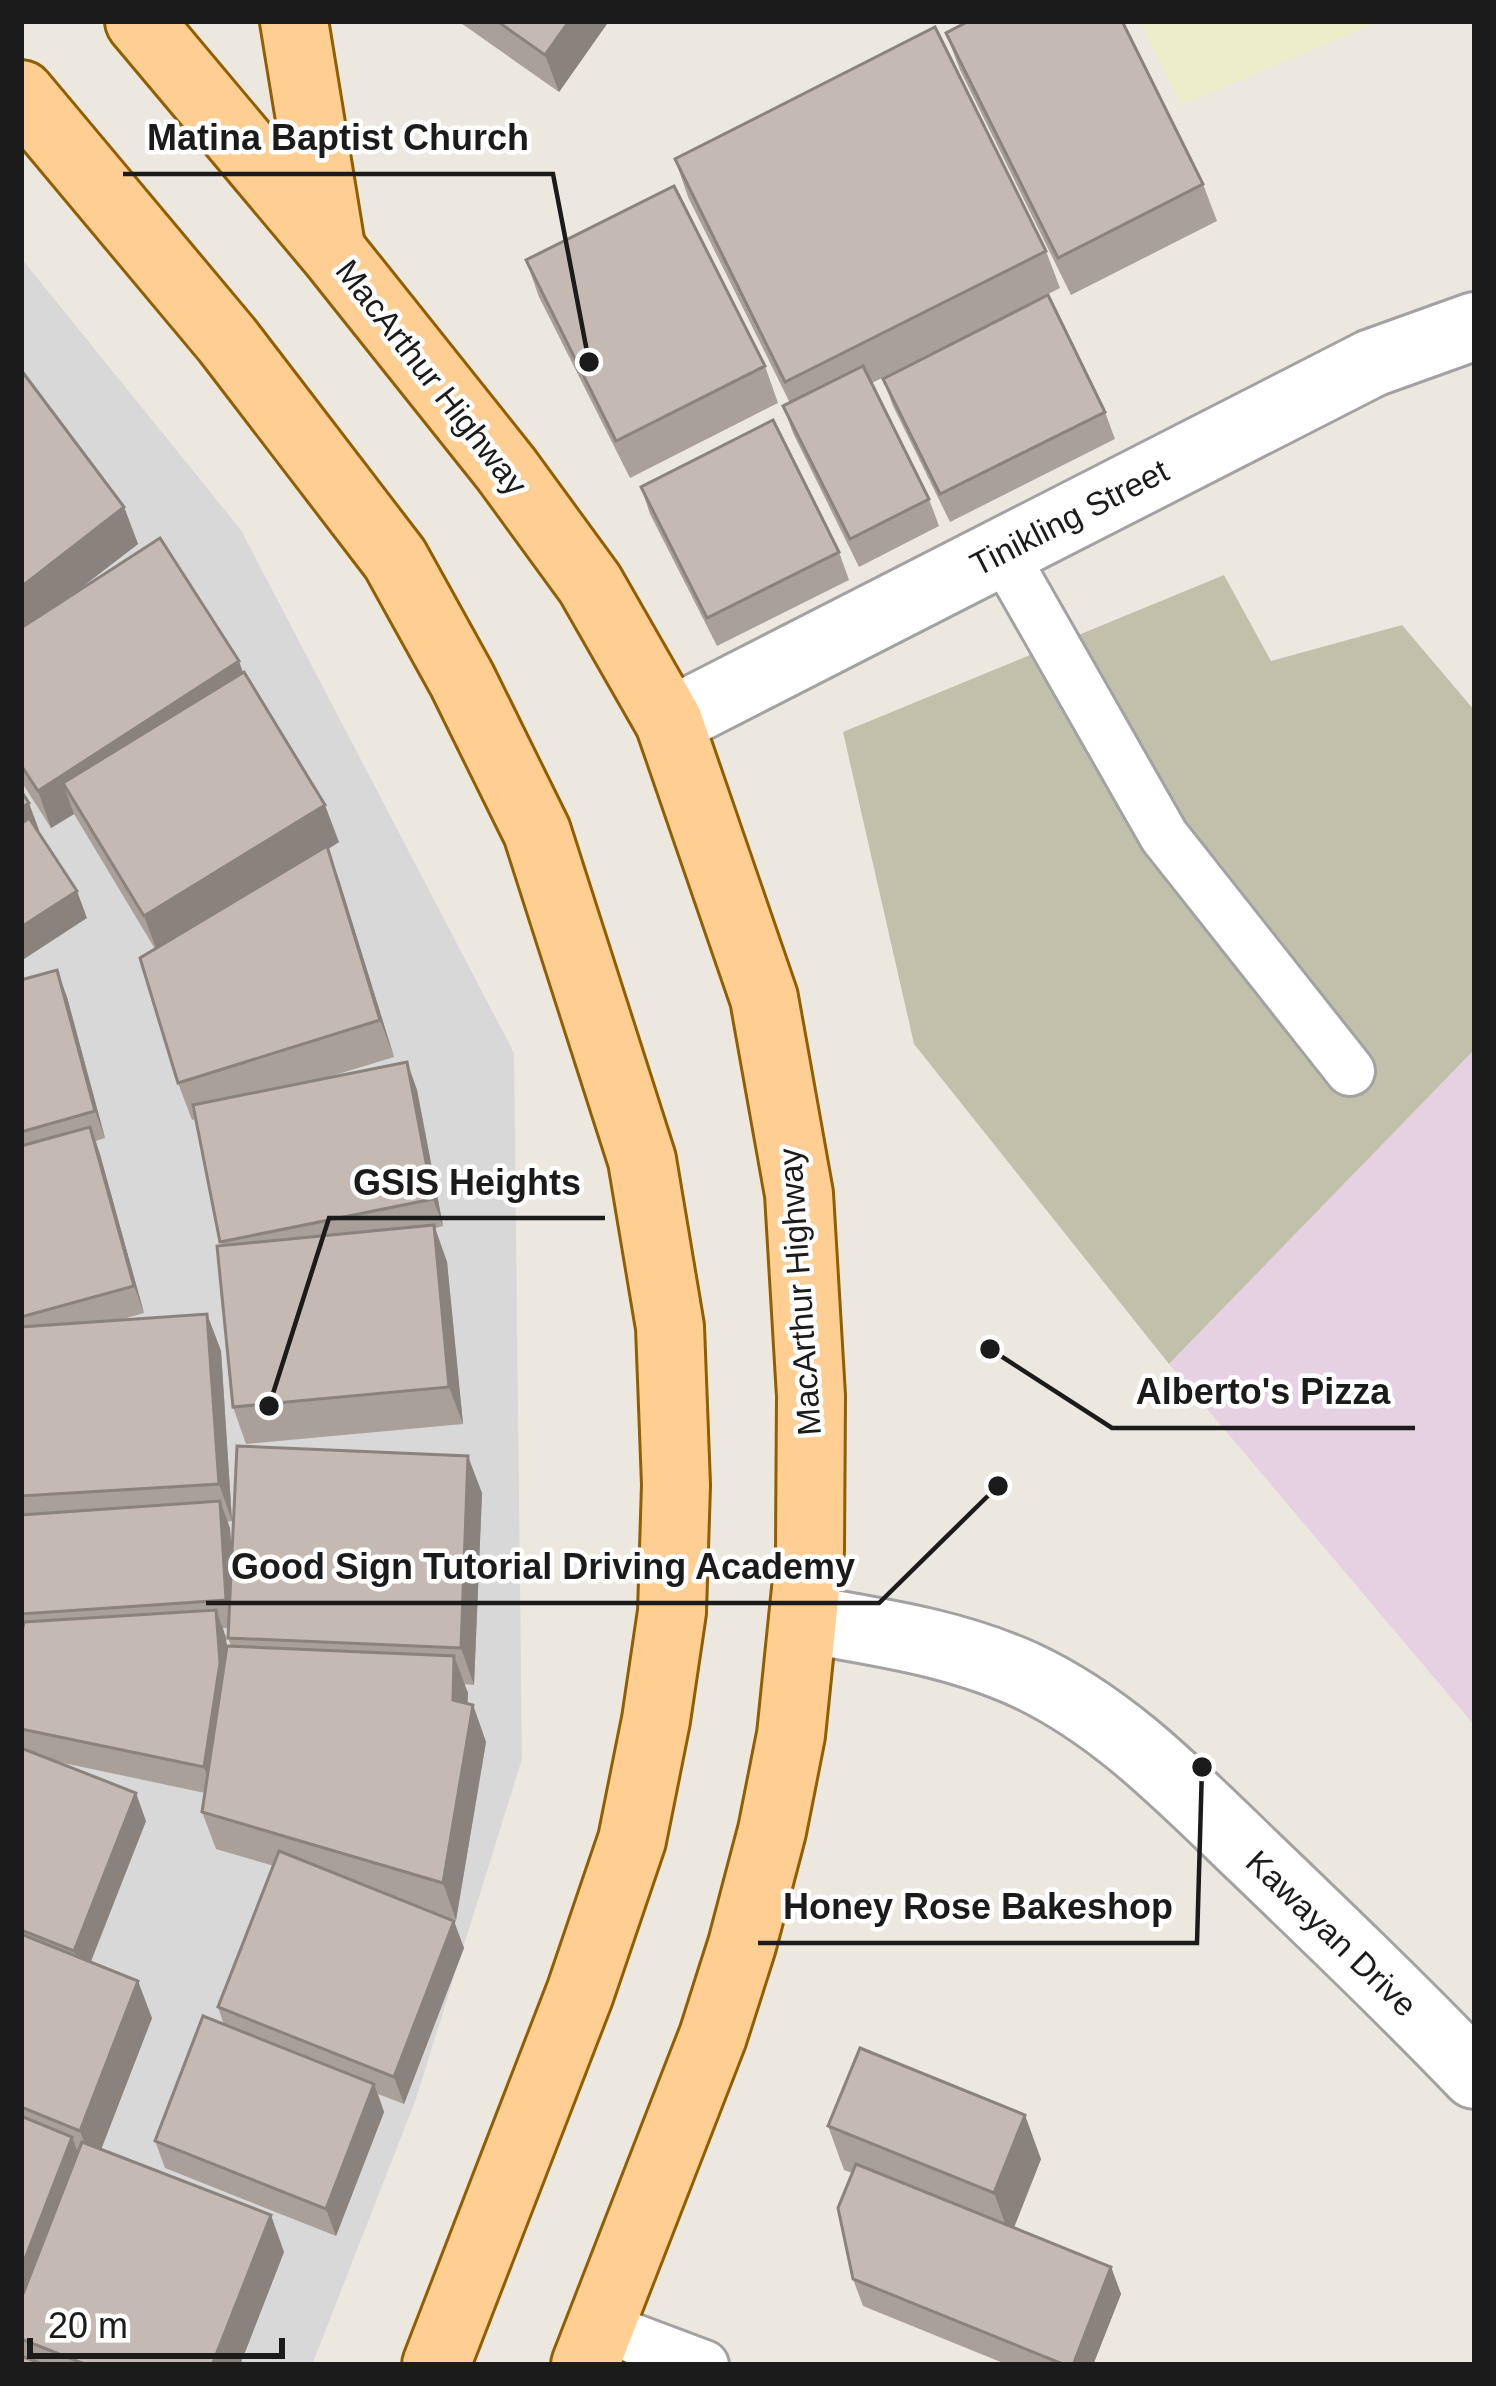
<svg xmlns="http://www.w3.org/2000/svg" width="1496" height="2386" viewBox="0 0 1496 2386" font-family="Helvetica,sans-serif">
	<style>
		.residential { fill: #d9d8d8 }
		.industrial { fill: #e6d1e3 }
		.construction { fill: #c1c1ab }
		.farmland { fill: #ecedc9 }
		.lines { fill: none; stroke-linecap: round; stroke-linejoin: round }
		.service-casing { stroke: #a2a2a2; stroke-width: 54 }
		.minor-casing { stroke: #a2a2a2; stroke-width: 72 }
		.tertiary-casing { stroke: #a2a2a2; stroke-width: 72 }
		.primary-casing { stroke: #915e00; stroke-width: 72 }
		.service { stroke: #fff; stroke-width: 48 }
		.minor { stroke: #fff; stroke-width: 66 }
		.tertiary { stroke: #fff; stroke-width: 66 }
		.primary { stroke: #ffce92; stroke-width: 66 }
		.wall { fill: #a9a09a; fill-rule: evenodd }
		.shaded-wall { fill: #8a827d }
		.building { fill: #c5bab3; stroke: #8a827d; stroke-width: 3 }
		.labels { text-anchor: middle; stroke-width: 9; stroke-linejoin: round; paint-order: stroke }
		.street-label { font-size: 33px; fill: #1b1b1b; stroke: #fff }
		.leader { fill: none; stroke: #1b1b1b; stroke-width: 4.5 }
		.callout-dot { fill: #1b1b1b; stroke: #fff; stroke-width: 4.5 }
		.callout-label { font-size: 36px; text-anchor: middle; font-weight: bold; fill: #1b1b1b; stroke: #fff; stroke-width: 9; stroke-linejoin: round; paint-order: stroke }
	</style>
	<rect width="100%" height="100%" fill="#ede8df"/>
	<path class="residential" d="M 21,258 L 241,530 L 514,1053 L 522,1759 L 416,2099 L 312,2365 L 21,2365 Z"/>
	<path class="industrial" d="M 1475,1049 L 1475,1726 L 1169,1364 Z"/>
	<path class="construction" d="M 1224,575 L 1271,661 L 1402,625 L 1475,711 L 1475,1049 L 1169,1364 L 914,1044 L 843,732 Z"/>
	<path class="farmland" d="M 1140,21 L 1380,21 L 1181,105 Z"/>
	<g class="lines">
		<defs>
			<g id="service">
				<path d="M 1002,552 L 1164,836 L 1350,1071"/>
				<path d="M 600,2326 L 704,2365"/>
			</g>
			<path id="minor" d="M 669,722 L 1372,363 L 1475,326"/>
			<path id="tertiary" d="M 804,1619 C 879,1632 955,1643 1025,1675 C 1115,1717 1182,1788 1253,1856 C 1328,1928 1403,2000 1475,2075"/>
			<g id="primary">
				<path d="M 139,21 L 332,251 L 506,469 L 590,584 L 669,722 L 764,998 L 799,1194 L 811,1396 L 810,1550 L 791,1735 L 772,1831 L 742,1945 L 713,2036 L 585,2365"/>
				<path d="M 294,21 L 331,247"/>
				<path d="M 21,94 L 227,340 L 395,559 L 462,680 L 537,832 L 642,1160 L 670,1327 L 676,1485 L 672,1612 L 656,1720 L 632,1840 L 580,1993 L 436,2365"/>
			</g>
		</defs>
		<use href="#service" class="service-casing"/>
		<use href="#minor" class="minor-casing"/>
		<use href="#tertiary" class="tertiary-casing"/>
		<use href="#primary" class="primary-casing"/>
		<use href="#service" class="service"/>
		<use href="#minor" class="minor"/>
		<use href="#tertiary" class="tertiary"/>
		<use href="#primary" class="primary"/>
	</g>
	<g class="wall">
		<path d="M 458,21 L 609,21 L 559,92 Z"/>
		<path d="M 946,33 L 1203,184 L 1217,221 L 1071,295 L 960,70 Z"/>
		<path d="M 675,159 L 1046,251 L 1060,288 L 872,383 L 929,499 L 939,526 L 859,567 L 793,433 L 783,406 L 790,403 L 688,197 Z"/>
		<path d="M 526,260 L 765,366 L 778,403 L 630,478 L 539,297 Z"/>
		<path d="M 21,370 L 124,507 L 138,544 L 70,596 L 243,673 L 339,842 L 328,849 L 340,883 L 394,1057 L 322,1079 L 407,1062 L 417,1090 L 443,1226 L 435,1228 L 447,1262 L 463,1424 L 246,1444 L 233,1407 L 222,1246 L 196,1119 L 192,1120 L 178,1083 L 155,949 L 74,814 L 51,828 L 21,781 Z"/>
		<path d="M 883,379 L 1105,412 L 1115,439 L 950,522 L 893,406 Z"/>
		<path d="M 641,487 L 839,552 L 849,580 L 717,646 L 650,514 Z"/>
		<path d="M 21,980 L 67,997 L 105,1138 L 96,1141 L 144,1313 L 119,1320 L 207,1314 L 221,1351 L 232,1521 L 227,1522 L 230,1528 L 232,1561 L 482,1493 L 474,1685 L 464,1684 L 468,1693 L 467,1703 L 473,1705 L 486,1742 L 456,1920 L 445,1917 L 464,1948 L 404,2104 L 378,2094 L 384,2112 L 336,2236 L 165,2168 L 155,2141 L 224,2025 L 218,2007 L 274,1866 L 216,1849 L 202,1812 L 205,1793 L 54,1761 L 146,1821 L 91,1962 L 152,2018 L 101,2149 L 284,2252 L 240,2365 L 21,2365 ZM 223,1628 L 229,1628 L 228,1638 L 231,1646 L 227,1647 Z"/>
		<path d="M 828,2126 L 1041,2159 L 1014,2228 L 1111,2267 L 1121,2294 L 1093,2365 L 1008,2365 L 863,2306 L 853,2279 L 852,2173 L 844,2170 Z"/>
	</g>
	<g class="shaded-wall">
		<path d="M 569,21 L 609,21 L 559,92 L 545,55 Z"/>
		<path d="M 124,507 L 138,544 L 21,634 L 21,587 Z"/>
		<path d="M 239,661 L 252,698 L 63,783 L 74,814 L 51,828 L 38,791 Z"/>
		<path d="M 29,803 L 39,830 L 21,842 L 21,808 Z"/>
		<path d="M 325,805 L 339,842 L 328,849 L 340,883 L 394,1057 L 380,1020 L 158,953 L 144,916 Z"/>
		<path d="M 77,891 L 87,918 L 21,961 L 21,927 Z"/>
		<path d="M 57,970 L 67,997 L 105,1138 L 95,1111 Z"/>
		<path d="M 407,1062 L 417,1090 L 443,1226 L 433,1199 Z"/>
		<path d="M 90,1127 L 100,1154 L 144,1313 L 134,1286 Z"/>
		<path d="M 434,1225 L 447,1262 L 463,1424 L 449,1387 Z"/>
		<path d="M 207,1314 L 221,1351 L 232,1521 L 219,1484 Z"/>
		<path d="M 468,1456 L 482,1493 L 474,1685 L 461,1648 Z"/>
		<path d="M 220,1501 L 230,1528 L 236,1627 L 226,1600 Z"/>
		<path d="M 216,1610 L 226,1637 L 230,1691 L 214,1795 L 204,1767 Z"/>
		<path d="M 454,1656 L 468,1693 L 466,1737 L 453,1700 Z"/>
		<path d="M 473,1705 L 486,1742 L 456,1920 L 443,1883 Z"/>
		<path d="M 136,1793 L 146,1821 L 84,1978 L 74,1951 Z"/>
		<path d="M 454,1921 L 464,1948 L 404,2104 L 394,2077 Z"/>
		<path d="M 138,1981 L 152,2018 L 94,2168 L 80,2131 Z"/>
		<path d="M 374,2084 L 384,2112 L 336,2236 L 326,2209 Z"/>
		<path d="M 1025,2115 L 1041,2159 L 1010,2237 L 994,2193 Z"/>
		<path d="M 72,2137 L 86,2174 L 21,2340 L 21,2269 Z"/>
		<path d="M 271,2215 L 284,2252 L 240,2365 L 212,2365 Z"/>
		<path d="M 1111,2267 L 1121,2294 L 1093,2365 L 1073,2365 Z"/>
	</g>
	<g class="building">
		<path d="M 497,21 L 569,21 L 545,55 Z"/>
		<path d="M 969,21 L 1122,21 L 1203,184 L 1058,258 L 946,33 Z"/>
		<path d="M 935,27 L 1046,251 L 785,382 L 675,159 Z"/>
		<path d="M 674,186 L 765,366 L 616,441 L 526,260 Z"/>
		<path d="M 1048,295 L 1105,412 L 940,494 L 883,379 Z"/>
		<path d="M 863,366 L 929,499 L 850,539 L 783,406 Z"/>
		<path d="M 21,370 L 124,507 L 21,587 Z"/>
		<path d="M 773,420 L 839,552 L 707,618 L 641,487 Z"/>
		<path d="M 160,538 L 239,661 L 38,791 L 21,765 L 21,628 Z"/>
		<path d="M 244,672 L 325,805 L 144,916 L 63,783 Z"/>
		<path d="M 21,791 L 29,803 L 21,808 Z"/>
		<path d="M 29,818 L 77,891 L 21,927 L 21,824 Z"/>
		<path d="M 327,846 L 380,1020 L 178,1083 L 140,958 Z"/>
		<path d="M 57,970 L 95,1111 L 21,1132 L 21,980 Z"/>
		<path d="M 407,1062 L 433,1199 L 220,1242 L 193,1105 Z"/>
		<path d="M 90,1127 L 134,1286 L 21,1317 L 21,1146 Z"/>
		<path d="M 434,1225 L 449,1387 L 233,1407 L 217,1246 Z"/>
		<path d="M 207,1314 L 219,1484 L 21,1496 L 21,1327 Z"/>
		<path d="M 237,1446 L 468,1456 L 461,1648 L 228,1638 Z"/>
		<path d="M 220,1501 L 226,1600 L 21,1614 L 21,1515 Z"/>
		<path d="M 216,1610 L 220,1663 L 204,1767 L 21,1729 L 21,1637 L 24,1622 Z"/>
		<path d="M 227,1646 L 454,1656 L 453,1700 L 473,1705 L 443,1883 L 202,1812 Z"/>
		<path d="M 21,1748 L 136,1793 L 74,1951 L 21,1930 Z"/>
		<path d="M 279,1851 L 454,1921 L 394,2077 L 218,2007 Z"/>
		<path d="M 21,1934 L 138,1981 L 80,2131 L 21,2107 Z"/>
		<path d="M 203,2016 L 374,2084 L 326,2209 L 155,2141 Z"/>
		<path d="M 860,2048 L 1025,2115 L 994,2193 L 828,2126 Z"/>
		<path d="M 21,2116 L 72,2137 L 21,2269 Z"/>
		<path d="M 82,2142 L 271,2215 L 212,2365 L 87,2365 L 21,2339 L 21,2299 Z"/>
		<path d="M 856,2164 L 1111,2267 L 1073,2365 L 1065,2365 L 853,2279 L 838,2208 Z"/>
		<path d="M 21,2356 L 45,2365 L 21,2365 Z"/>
	</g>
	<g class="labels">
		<g class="street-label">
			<text transform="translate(432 377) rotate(52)" y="12">MacArthur Highway</text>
			<text transform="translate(1069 517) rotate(-27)" y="12">Tinikling Street</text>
			<text transform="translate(799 1292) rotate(-94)" y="12">MacArthur Highway</text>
			<text transform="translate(1332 1933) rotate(44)" y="12">Kawayan Drive</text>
		</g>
	</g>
	<path class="leader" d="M589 362L553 174H123M269 1406L329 1218H605M990 1349L1112 1428H1415M998 1486L879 1603H206M1202 1767L1197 1943H758"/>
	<g class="callout-dot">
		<circle cx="589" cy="362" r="12"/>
		<circle cx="269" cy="1406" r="12"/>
		<circle cx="990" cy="1349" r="12"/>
		<circle cx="998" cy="1486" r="12"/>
		<circle cx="1202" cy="1767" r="12"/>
	</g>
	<g class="callout-label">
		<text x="338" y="150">Matina Baptist Church</text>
		<text x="467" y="1195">GSIS Heights</text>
		<text x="1263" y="1404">Alberto's Pizza</text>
		<text x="543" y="1579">Good Sign Tutorial Driving Academy</text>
		<text x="978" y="1919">Honey Rose Bakeshop</text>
	</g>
	<rect width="1496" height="2386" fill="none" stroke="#1b1b1b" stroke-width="48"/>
	<path d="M30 2338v18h252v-18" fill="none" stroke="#1b1b1b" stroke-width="6"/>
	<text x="48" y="2338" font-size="36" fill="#1b1b1b" stroke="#ffffff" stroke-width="9" paint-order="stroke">20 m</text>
</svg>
